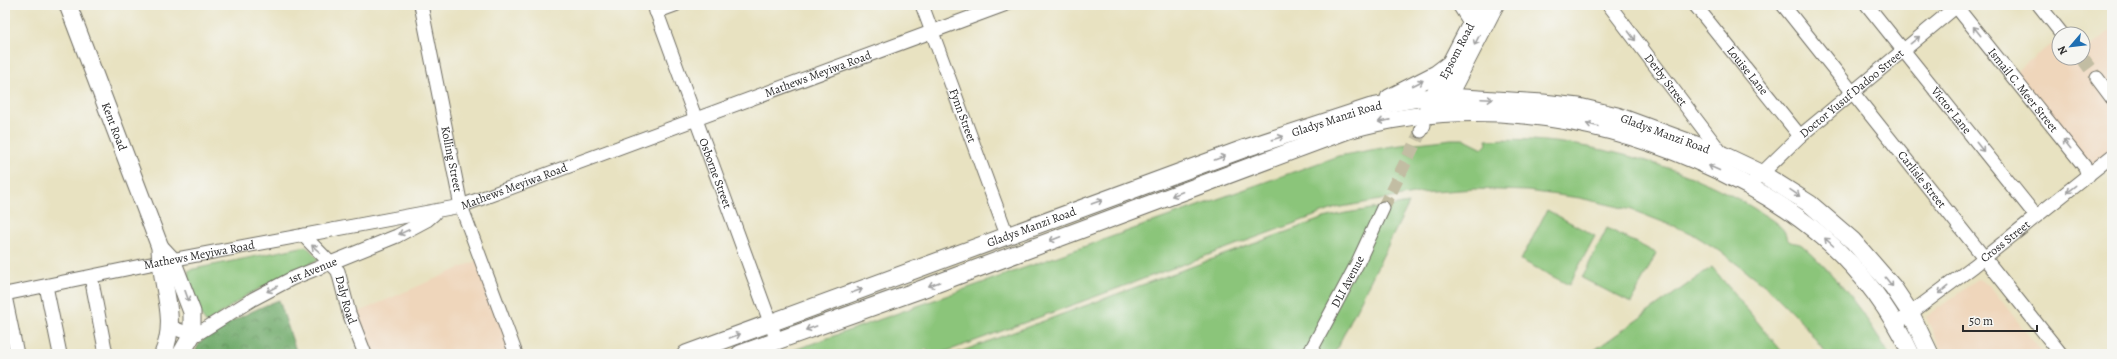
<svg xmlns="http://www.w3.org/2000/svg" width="2117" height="359" viewBox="0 0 2117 359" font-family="Alegreya,serif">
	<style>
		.built { fill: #efd6bb }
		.green { fill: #8bc57a; stroke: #5b7852 }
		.forest { fill: url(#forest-crowns); stroke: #4e6a4a }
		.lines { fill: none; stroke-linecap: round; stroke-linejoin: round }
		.minor-tunnel { stroke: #c2bda3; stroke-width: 13; stroke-dasharray: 13 6; stroke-linecap: butt }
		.minor-casing { stroke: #6d6b60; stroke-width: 15 }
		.major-casing { stroke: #6d6b60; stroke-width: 19 }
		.minor { stroke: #fff; stroke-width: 13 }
		.major { stroke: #fff; stroke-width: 17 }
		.oneway { stroke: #a0a0a0 }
		.labels { text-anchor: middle; stroke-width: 3; stroke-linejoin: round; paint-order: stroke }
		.street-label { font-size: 12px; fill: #2b2b2b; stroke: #f6f6f2 }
	</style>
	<defs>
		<pattern id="forest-crowns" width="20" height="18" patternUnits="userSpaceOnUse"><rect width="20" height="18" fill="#70aa6a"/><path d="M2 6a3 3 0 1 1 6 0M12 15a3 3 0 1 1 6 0" fill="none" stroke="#5c8b57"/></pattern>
	</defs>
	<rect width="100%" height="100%" fill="#f6f6f2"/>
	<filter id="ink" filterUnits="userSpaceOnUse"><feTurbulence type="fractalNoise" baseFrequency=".025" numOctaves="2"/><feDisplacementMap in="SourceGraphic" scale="8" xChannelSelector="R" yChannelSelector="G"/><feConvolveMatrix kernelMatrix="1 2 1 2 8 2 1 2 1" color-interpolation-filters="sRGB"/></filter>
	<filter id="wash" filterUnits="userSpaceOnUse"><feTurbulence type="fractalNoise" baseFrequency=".012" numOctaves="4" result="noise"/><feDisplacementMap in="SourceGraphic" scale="16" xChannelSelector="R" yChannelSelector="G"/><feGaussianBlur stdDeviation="0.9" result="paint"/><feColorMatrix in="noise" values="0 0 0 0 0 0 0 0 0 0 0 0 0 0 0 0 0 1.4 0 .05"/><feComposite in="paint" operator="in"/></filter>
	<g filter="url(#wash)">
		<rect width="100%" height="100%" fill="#e8e2c1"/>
		<g class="built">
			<path d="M 2112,29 L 2112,158 L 2088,177 L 2011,75 L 2059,38 L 2059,58 L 2083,58 L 2083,53 Z"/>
			<path d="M 481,259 L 516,354 L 371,354 L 356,313 Z"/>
			<path d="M 1978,279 L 1990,286 L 2043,354 L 1943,354 L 1926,317 Z"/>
		</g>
		<g class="green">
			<path d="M 1451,139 L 1465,139 L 1483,148 L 1487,144 L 1486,140 C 1570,134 1685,164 1755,209 C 1763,215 1778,222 1784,231 C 1786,234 1785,238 1789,241 C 1793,244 1799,242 1803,246 C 1838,277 1865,314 1889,354 L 1827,354 L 1802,322 L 1768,288 L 1720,251 L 1691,233 L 1632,210 L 1580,198 L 1527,191 L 1474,189 L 1419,193 L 1336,208 L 942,353 L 929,354 L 927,349 L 914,354 L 783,354 L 1338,156 L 1393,146 Z"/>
			<path d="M 1409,203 L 1334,354 L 954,354 L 1324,218 L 1346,213 Z"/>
			<path d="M 1547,210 L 1595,236 L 1569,285 L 1521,260 Z"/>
			<path d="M 1607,228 L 1656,253 L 1631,303 L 1582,278 Z"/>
			<path d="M 306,246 L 319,259 L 247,295 L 207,323 C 200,319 185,277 189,270 Z"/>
			<path d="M 1712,267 L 1784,354 L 1589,354 Z"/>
		</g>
		<path class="forest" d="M 279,300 L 297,354 L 194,354 C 196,351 197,346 200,343 C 210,330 262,306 279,300 Z"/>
	</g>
	<g filter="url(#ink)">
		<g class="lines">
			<g class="minor-tunnel">
				<path d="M 2082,58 L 2097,78"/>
				<path d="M 1383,208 L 1421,131"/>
			</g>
			<defs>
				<g id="minor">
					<path id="s1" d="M 421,5 L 461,206 L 516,354"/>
					<path id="s2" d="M 654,5 L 777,341"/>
					<path id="s3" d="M 922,5 L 1004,227"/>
					<path d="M 1459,5 L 1471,24"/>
					<path id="s4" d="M 1609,5 L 1723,155"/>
					<path id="s5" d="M 1695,5 L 1800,136"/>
					<path id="s6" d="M 1783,5 L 2061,354"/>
					<path id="s7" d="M 1867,5 L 2036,216"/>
					<path id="s8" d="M 1955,5 L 2085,167 L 2088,176"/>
					<path d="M 2039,5 L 2062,34"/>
					<path d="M 656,12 L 675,5"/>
					<path d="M 2097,78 L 2112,98"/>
					<path d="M 1421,131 L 1424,125 L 1423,115"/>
					<path id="s9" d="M 1755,180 L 1800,136 L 1958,5"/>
					<path id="s10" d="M 303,235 L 338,271 L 349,313 L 365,354"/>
					<path d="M 91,277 L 106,354"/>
					<path d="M 46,286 L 60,354"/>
					<path id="s11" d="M 5,294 L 160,262 L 461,206 L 1004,5"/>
					<path d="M 5,296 L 17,354"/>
					<path id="s12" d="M 1896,324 L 1974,266 L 2112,156"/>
					<path id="s13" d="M 171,327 L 192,335 L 197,334 L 253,299 L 291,279 L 397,236 L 427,220 L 434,214"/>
					<path id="s14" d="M 1309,354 L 1357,264 L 1383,208"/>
				</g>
				<g id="major">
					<path id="s15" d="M 68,5 L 160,247 C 160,286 179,317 163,354"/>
					<path d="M 1389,98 L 1436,74 L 1448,65"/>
					<path d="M 1444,104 L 1495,5"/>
					<path id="s16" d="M 1428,106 L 1481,5"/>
					<path d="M 160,247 L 172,260 L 192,312 L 192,335 L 181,354"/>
					<path id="s17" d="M 686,354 L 1246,148 L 1371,107 L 1419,98 L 1448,97 L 1543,103 L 1579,107 L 1617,116 L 1723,155 L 1761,173 L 1810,204 L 1853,241 L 1893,287 L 1911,314 L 1930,354"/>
					<path d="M 740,354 L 922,289 L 1348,130 C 1465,97 1586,113 1697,161 C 1792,202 1866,258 1911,354"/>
				</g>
			</defs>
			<use href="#minor" class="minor-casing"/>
			<use href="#major" class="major-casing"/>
			<use href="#minor" class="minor"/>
			<use href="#major" class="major"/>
		</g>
		<defs><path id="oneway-shaft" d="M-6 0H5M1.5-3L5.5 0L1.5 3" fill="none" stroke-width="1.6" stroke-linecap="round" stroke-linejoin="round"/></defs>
		<g class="oneway">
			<use href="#oneway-shaft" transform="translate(1977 31) rotate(-129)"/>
			<use href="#oneway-shaft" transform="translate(1632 36) rotate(53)"/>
			<use href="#oneway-shaft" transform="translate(1477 40) rotate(117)"/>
			<use href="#oneway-shaft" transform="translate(1915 40) rotate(-39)"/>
			<use href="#oneway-shaft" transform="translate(1418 83) rotate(-27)"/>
			<use href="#oneway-shaft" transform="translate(1487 99) rotate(3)"/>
			<use href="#oneway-shaft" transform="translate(1384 121) rotate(169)"/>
			<use href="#oneway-shaft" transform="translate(1592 125) rotate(-166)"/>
			<use href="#oneway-shaft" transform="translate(1278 138) rotate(-18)"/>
			<use href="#oneway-shaft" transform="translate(2067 144) rotate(-129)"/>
			<use href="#oneway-shaft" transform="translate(1980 147) rotate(51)"/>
			<use href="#oneway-shaft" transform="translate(1220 158) rotate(-20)"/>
			<use href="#oneway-shaft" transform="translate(1714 168) rotate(-156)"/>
			<use href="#oneway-shaft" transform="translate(2071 189) rotate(142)"/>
			<use href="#oneway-shaft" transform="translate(1795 193) rotate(35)"/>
			<use href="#oneway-shaft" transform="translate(1177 194) rotate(159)"/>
			<use href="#oneway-shaft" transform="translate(1097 202) rotate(-20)"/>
			<use href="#oneway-shaft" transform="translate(404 232) rotate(155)"/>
			<use href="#oneway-shaft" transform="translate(1055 239) rotate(159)"/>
			<use href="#oneway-shaft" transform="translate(1829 242) rotate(-138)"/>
			<use href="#oneway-shaft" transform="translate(316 249) rotate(-138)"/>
			<use href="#oneway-shaft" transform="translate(1889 282) rotate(51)"/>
			<use href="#oneway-shaft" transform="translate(934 284) rotate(160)"/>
			<use href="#oneway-shaft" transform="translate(272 289) rotate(152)"/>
			<use href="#oneway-shaft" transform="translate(1943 290) rotate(142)"/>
			<use href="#oneway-shaft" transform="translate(857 291) rotate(-20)"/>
			<use href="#oneway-shaft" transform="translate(187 296) rotate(70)"/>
			<use href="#oneway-shaft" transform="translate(811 328) rotate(160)"/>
			<use href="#oneway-shaft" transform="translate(735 336) rotate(-20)"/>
		</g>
	</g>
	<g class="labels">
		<g class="street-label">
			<text dy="4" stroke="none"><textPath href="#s16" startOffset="62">Epsom Road</textPath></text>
			<text dy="4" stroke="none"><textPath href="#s5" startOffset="84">Louise Lane</textPath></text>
			<text dy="4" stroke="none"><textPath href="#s11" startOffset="845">Mathews Meyiwa Road</textPath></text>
			<text dy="4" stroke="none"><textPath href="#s4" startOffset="94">Derby Street</textPath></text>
			<text dy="4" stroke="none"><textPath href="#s8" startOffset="109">Ismail C. Meer Street</textPath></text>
			<text dy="4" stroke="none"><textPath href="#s9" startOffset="130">Doctor Yusuf Dadoo Street</textPath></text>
			<text dy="4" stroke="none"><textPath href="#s7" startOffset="135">Victor Lane</textPath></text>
			<text dy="4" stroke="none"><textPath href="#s3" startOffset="118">Fynn Street</textPath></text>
			<text dy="4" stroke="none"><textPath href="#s17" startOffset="692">Gladys Manzi Road</textPath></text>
			<text dy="4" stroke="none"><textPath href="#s15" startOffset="130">Kent Road</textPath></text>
			<text dy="4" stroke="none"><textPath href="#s17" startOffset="1028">Gladys Manzi Road</textPath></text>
			<text dy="4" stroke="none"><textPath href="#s1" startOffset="157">Kolling Street</textPath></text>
			<text dy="4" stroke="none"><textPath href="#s2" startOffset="179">Osborne Street</textPath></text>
			<text dy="4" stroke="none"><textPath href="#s6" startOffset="223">Carlisle Street</textPath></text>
			<text dy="4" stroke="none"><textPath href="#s11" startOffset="521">Mathews Meyiwa Road</textPath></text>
			<text dy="4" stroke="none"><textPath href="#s17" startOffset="368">Gladys Manzi Road</textPath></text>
			<text dy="4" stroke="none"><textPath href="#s12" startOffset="137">Cross Street</textPath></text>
			<text dy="4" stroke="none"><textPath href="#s11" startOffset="198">Mathews Meyiwa Road</textPath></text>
			<text dy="4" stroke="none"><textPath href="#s13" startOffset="160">1st Avenue</textPath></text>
			<text dy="4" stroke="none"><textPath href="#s14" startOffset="82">DLI Avenue</textPath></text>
			<text dy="4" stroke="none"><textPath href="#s10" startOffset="80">Daly Road</textPath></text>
		</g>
	</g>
	<rect width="2117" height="359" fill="none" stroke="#f6f6f2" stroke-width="20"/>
	<g transform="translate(2071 46) rotate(242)"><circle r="19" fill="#f6f6f2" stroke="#a5a5a2"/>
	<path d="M0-3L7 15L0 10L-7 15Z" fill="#1f6fb2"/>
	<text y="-6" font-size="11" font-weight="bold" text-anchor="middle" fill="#2b2b2b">N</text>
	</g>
	<path d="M1963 325v6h74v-6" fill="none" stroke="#2b2b2b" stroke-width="2"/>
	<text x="1969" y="325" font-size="12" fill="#2b2b2b" stroke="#f6f6f2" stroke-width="3" paint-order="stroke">50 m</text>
</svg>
